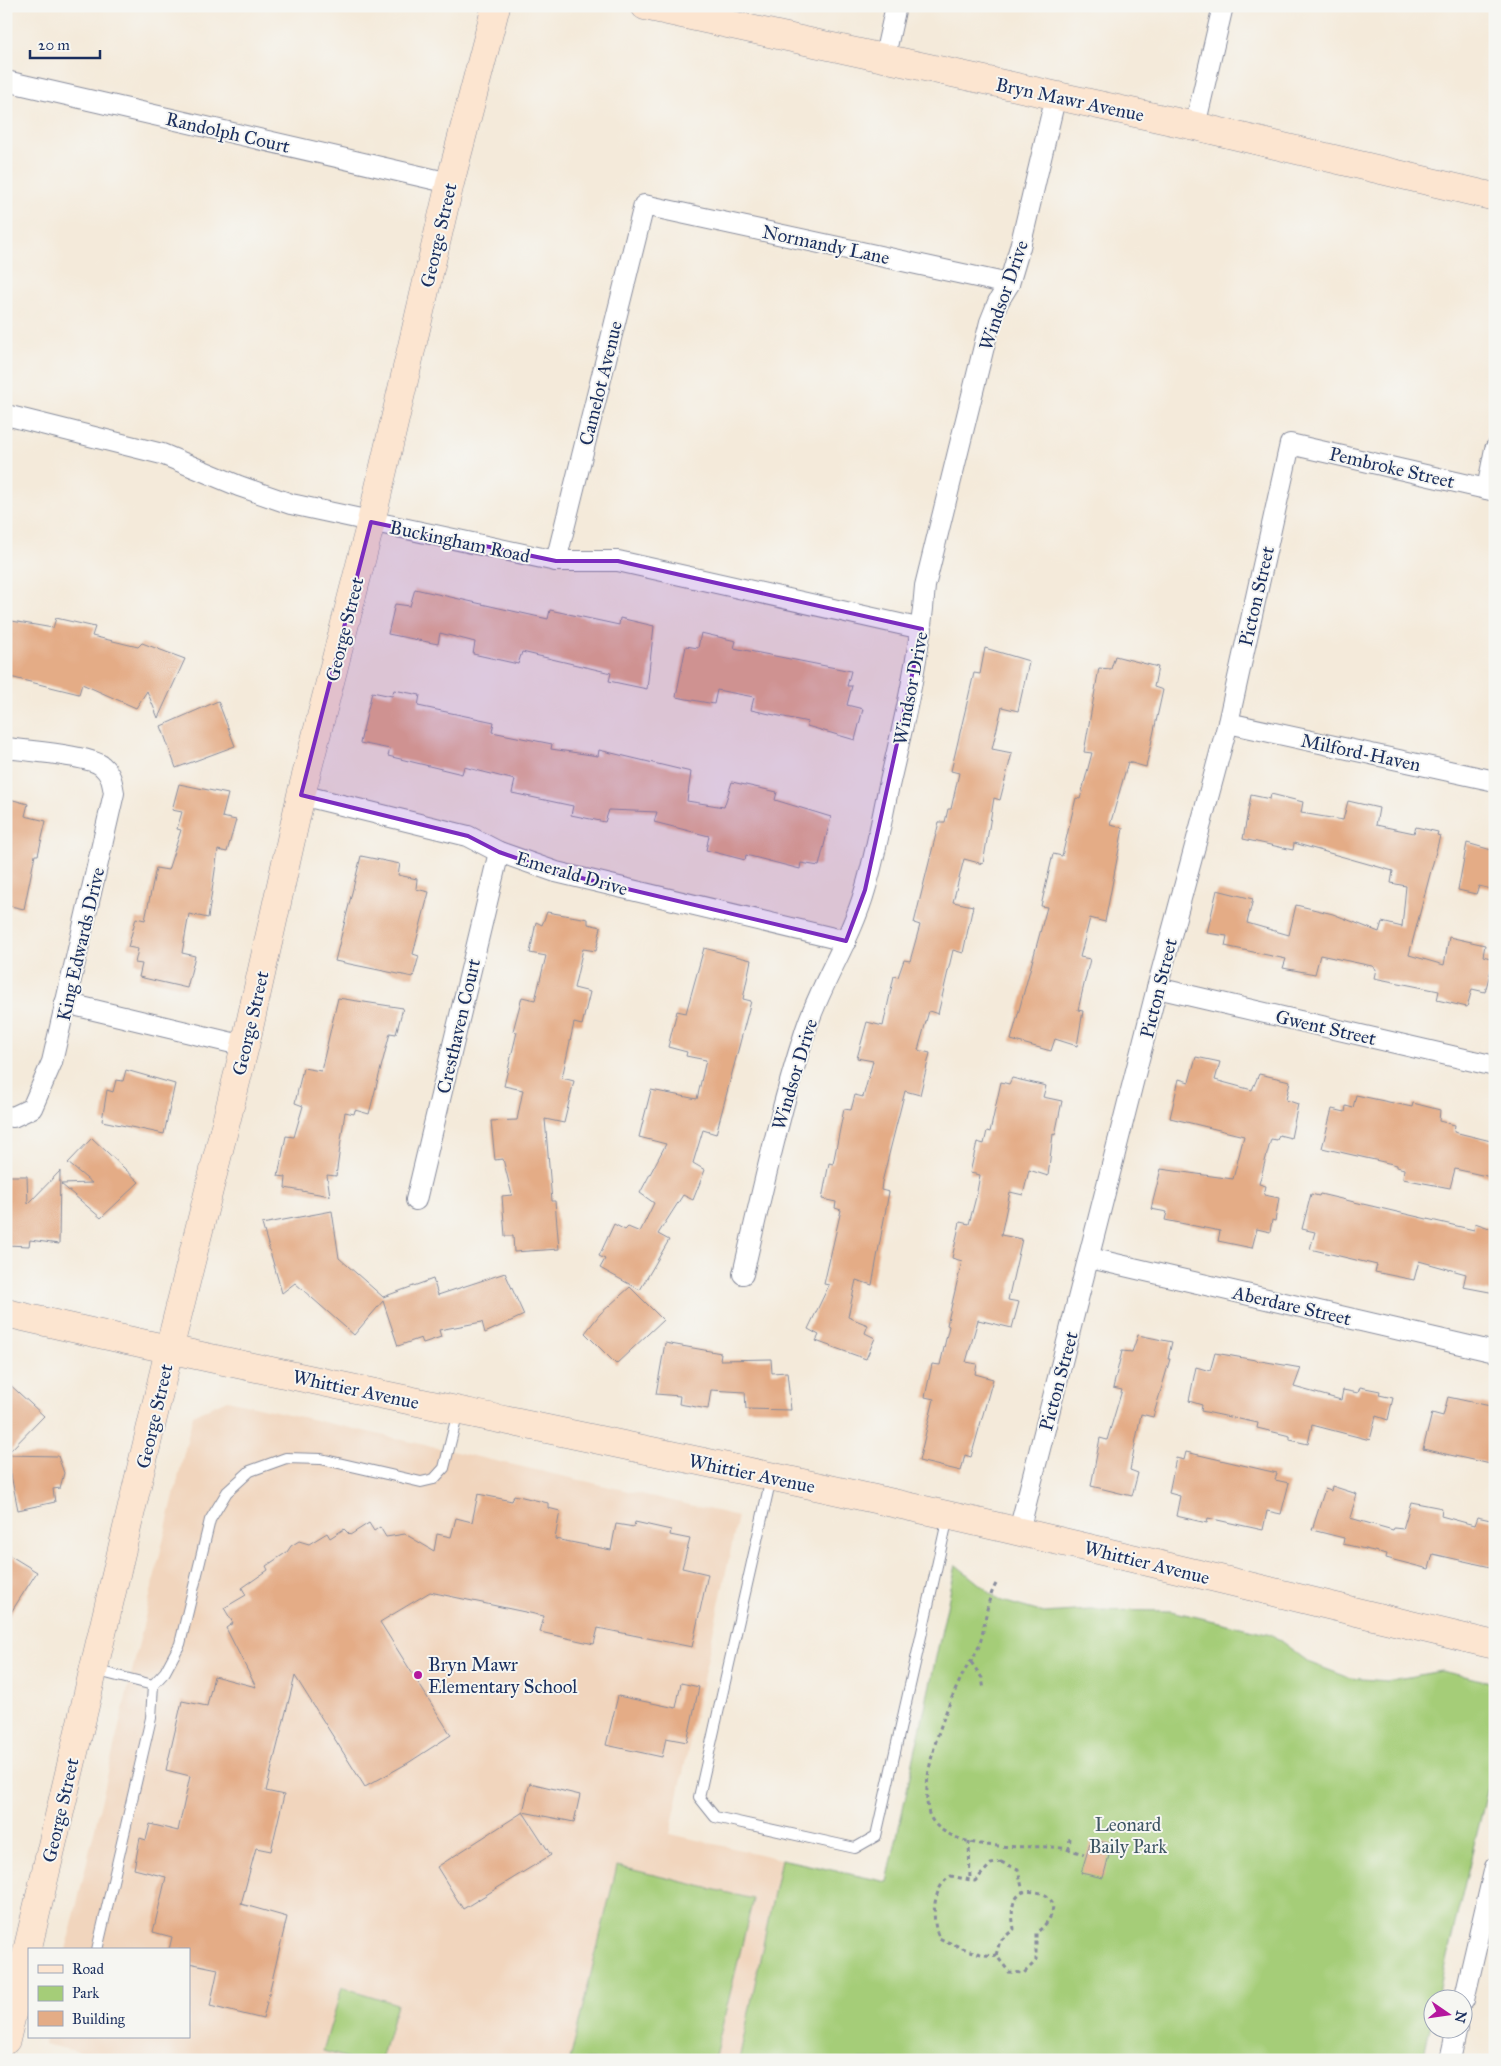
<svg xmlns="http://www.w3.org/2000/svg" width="1501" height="2066" viewBox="0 0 1501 2066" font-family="'IM FELL Great Primer',serif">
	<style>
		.built { fill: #f1d5bd }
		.green { fill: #a5cd78; stroke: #607e6b }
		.building { fill: #e4ac86 }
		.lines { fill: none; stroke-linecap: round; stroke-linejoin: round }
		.lane-casing { stroke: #888c9c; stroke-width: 12 }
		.street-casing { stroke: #888c9c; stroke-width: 22 }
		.secondary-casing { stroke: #888c9c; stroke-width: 29 }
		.path { stroke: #888c9c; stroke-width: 3; stroke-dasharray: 4 4; stroke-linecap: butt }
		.lane { stroke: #fff; stroke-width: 10 }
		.street { stroke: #fff; stroke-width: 20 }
		.secondary { stroke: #fce5d0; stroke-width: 28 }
		.marked { fill: #7b2cbf; fill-opacity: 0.2; stroke: #7b2cbf; stroke-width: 4; stroke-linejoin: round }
		.poi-dot { fill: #b5179e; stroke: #f6f6f2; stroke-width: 2 }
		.labels { text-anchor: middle; stroke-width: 4; stroke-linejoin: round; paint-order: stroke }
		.street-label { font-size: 19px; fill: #1b2f5e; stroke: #f6f6f2 }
		.poi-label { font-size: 19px; fill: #1b2f5e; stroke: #f6f6f2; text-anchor: start }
		.park-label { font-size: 19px; fill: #3e5664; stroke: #f6f6f2 }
	</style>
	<rect width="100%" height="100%" fill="#f6f6f2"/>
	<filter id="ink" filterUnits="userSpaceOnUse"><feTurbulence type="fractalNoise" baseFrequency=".02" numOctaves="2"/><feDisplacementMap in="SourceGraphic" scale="10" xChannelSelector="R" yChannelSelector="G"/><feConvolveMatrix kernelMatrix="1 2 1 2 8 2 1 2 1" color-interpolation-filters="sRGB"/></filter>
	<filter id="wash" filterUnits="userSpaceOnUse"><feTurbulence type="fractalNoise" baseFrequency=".0096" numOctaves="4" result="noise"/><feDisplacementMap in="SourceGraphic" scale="20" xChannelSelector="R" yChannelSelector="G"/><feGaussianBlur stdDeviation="1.12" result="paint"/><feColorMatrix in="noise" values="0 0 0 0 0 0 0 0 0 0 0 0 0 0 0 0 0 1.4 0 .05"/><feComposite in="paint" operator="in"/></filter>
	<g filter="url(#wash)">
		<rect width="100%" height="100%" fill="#f4eada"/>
		<path class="built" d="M 227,1400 L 738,1516 L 670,1834 L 781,1859 L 739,2060 L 115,2060 L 44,2044 L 45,2037 L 189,2037 L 189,1950 L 66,1950 L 193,1415 Z"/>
		<g class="green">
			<path d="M 956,1565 L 999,1600 L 1044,1613 L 1090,1610 L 1171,1611 L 1271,1634 L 1310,1663 L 1350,1678 L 1386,1681 L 1441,1671 L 1495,1683 L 1495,1759 L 1437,1998 L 1434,1998 L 1433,2014 L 1423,2060 L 739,2060 L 781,1859 L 887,1882 Z"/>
			<path d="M 617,1866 L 753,1899 L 714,2060 L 570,2060 Z"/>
			<path d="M 342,1987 L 397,2004 L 381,2060 L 354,2060 L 323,2051 Z"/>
		</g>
		<g id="blocks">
			<g class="building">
				<path d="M 415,589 L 548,619 L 550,610 L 619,625 L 620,618 L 654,626 L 647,689 L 609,681 L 611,673 L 522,652 L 518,664 L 473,654 L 475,642 L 440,633 L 438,644 L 388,634 L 395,604 L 410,606 Z"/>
				<path d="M 56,618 L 95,627 L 92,636 L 138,647 L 142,643 L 185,659 L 158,718 L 147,691 L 136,708 L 82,684 L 79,694 L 6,676 L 6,620 L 53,628 Z"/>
				<path d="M 701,633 L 736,641 L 734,648 L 851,671 L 847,686 L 852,686 L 847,705 L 863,709 L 855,740 L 807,726 L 808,722 L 751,710 L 754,697 L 717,690 L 714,704 L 676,697 L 686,646 L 698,648 Z"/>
				<path d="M 985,648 L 1029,661 L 1027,671 L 1018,711 L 1002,707 L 992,749 L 1012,753 L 1000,800 L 994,798 L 983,864 L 964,859 L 953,902 L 973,906 L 963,953 L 953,950 L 938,1014 L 929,1011 L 918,1050 L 930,1053 L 920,1095 L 905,1091 L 882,1182 L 881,1190 L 889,1192 L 872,1285 L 856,1280 L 848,1317 L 868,1325 L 865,1333 L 875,1338 L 866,1359 L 816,1341 L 819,1335 L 808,1329 L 829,1285 L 824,1284 L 841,1210 L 835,1208 L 836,1202 L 822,1199 L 829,1163 L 833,1164 L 844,1109 L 851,1110 L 855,1095 L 863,1097 L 873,1061 L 857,1058 L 867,1022 L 883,1026 L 894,976 L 898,977 L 904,960 L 910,961 L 920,925 L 914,923 L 939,822 L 945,822 L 948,809 L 951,809 L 959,773 L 951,771 L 974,673 L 980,674 Z"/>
				<path d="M 1115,656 L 1158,667 L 1154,687 L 1163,690 L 1146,767 L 1128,762 L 1110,825 L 1123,828 L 1105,922 L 1090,918 L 1080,957 L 1090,959 L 1078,1010 L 1083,1011 L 1077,1046 L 1055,1039 L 1051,1051 L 1011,1040 L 1047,907 L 1041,906 L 1053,854 L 1062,856 L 1076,798 L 1080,799 L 1092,753 L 1084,752 L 1099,668 L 1111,669 Z"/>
				<path d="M 394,690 L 420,695 L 418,706 L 494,722 L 492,732 L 552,744 L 551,749 L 598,756 L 599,750 L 691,772 L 687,801 L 724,807 L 732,782 L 777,792 L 775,800 L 831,817 L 819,866 L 801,863 L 800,869 L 746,855 L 745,860 L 706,850 L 709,836 L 654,822 L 657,812 L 609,810 L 605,822 L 571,815 L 573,806 L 512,793 L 515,780 L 464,767 L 462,774 L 388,756 L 390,749 L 360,743 L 372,692 L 392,696 Z"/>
				<path d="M 218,701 L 235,746 L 176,768 L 161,726 Z"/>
				<path d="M 179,784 L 228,794 L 222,817 L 236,820 L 227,852 L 218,850 L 208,918 L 189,914 L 182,953 L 195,956 L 187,988 L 139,977 L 142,964 L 135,963 L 138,949 L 128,947 L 136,918 L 145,920 L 156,868 L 168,870 L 181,830 L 177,829 L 182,812 L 172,810 Z"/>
				<path d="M 1271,794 L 1303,802 L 1301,813 L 1343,820 L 1348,801 L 1379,808 L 1376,825 L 1414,833 L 1416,827 L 1438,832 L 1437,835 L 1440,836 L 1409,955 L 1444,965 L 1449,937 L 1485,945 L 1483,956 L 1494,959 L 1485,992 L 1472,989 L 1467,1007 L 1437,1000 L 1439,991 L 1374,978 L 1376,969 L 1372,966 L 1320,955 L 1315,974 L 1283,968 L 1286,959 L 1225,946 L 1227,936 L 1207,933 L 1217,890 L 1253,899 L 1247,923 L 1289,935 L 1296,905 L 1333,914 L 1379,932 L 1382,922 L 1402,927 L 1406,886 L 1391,883 L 1393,871 L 1294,843 L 1293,850 L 1243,839 L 1251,795 L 1270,799 Z"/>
				<path d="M 6,798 L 28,804 L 25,816 L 46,821 L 38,855 L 35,855 L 24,909 L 6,905 Z"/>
				<path d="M 1467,843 L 1495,851 L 1495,890 L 1479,886 L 1476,894 L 1458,890 Z"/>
				<path d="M 361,856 L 400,864 L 398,875 L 417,879 L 416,889 L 429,892 L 413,954 L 419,956 L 413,977 L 335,961 Z"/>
				<path d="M 547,912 L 588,919 L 588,924 L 601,927 L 596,951 L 583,949 L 574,988 L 590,992 L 582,1025 L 574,1023 L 562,1078 L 574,1081 L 564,1123 L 545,1119 L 552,1201 L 555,1201 L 559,1249 L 514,1252 L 513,1236 L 505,1236 L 502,1196 L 512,1195 L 503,1159 L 495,1160 L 491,1121 L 517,1120 L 523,1090 L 504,1086 L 517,1032 L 513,1031 L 522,997 L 535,1000 L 546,956 L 530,953 L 536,922 L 542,925 Z"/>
				<path d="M 704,948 L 751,960 L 743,999 L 751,1001 L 716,1134 L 703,1130 L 693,1163 L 705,1170 L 693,1200 L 683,1195 L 658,1234 L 669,1240 L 640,1290 L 600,1268 L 605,1259 L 599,1256 L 614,1224 L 625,1230 L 628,1227 L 640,1232 L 654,1203 L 640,1193 L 666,1144 L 639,1137 L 651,1090 L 697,1099 L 706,1060 L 686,1056 L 687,1052 L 668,1047 L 677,1011 L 686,1013 Z"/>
				<path d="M 338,998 L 403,1008 L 396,1034 L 390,1033 L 369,1114 L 355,1110 L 354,1114 L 345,1112 L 336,1176 L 327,1175 L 330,1196 L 285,1188 L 286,1177 L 278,1176 L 286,1136 L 294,1137 L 303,1106 L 295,1103 L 303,1068 L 321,1071 Z"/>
				<path d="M 1196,1057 L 1220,1062 L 1215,1080 L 1252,1090 L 1259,1074 L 1290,1081 L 1286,1100 L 1298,1104 L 1291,1138 L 1279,1135 L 1277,1140 L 1271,1139 L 1259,1184 L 1266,1186 L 1264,1195 L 1279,1198 L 1275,1221 L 1272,1220 L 1270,1232 L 1257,1229 L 1252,1248 L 1218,1241 L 1220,1231 L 1165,1220 L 1167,1212 L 1151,1209 L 1161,1169 L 1233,1179 L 1244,1136 L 1170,1118 L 1179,1079 L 1189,1082 Z"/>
				<path d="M 126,1070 L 175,1084 L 164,1134 L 102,1121 L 107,1090 L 113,1092 L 116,1080 L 123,1081 Z"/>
				<path d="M 1012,1078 L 1046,1086 L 1043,1097 L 1062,1101 L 1055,1135 L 1053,1134 L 1048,1176 L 1029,1170 L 1023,1195 L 1010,1192 L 1001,1235 L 1022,1239 L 1008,1300 L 1019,1302 L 1012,1328 L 978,1320 L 966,1362 L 977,1364 L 975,1374 L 993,1379 L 971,1457 L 965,1455 L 961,1471 L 919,1461 L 934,1399 L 925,1397 L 932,1364 L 940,1365 L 949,1326 L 947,1325 L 962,1261 L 952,1258 L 960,1222 L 969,1224 L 976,1197 L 980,1175 L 970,1173 L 977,1142 L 984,1144 L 987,1131 L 990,1132 L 1001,1082 L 1009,1084 Z"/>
				<path d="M 1356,1095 L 1412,1107 L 1413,1103 L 1440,1110 L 1439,1121 L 1455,1125 L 1454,1132 L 1495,1142 L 1495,1178 L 1455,1169 L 1450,1188 L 1403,1179 L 1404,1169 L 1397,1167 L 1397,1165 L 1322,1148 L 1332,1109 L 1345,1112 L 1346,1106 L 1353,1108 Z"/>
				<path d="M 92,1138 L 139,1182 L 101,1218 L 61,1184 L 92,1183 L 68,1163 Z"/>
				<path d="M 60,1171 L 59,1244 L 30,1240 L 29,1246 L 6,1245 L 6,1176 L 27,1176 L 28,1204 Z"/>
				<path d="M 1311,1194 L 1319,1196 L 1320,1194 L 1474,1230 L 1475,1223 L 1495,1230 L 1495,1293 L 1463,1287 L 1466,1274 L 1419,1261 L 1414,1280 L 1375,1272 L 1377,1265 L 1310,1249 L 1315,1232 L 1302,1229 Z"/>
				<path d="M 332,1211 L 339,1258 L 383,1297 L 433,1279 L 438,1295 L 505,1273 L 524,1315 L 485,1333 L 482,1322 L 439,1330 L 441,1337 L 423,1343 L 421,1338 L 398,1346 L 383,1301 L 354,1335 L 295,1283 L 282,1293 L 262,1224 Z"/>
				<path d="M 630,1287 L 663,1320 L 616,1364 L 585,1333 L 600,1314 Z"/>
				<path d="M 1138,1335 L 1172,1342 L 1168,1359 L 1170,1359 L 1153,1417 L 1141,1414 L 1130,1470 L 1138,1473 L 1132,1496 L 1091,1486 L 1100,1438 L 1107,1440 L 1122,1390 L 1113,1388 L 1122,1351 L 1132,1352 Z"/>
				<path d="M 665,1343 L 721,1353 L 720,1360 L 771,1359 L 772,1373 L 787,1372 L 791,1410 L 746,1409 L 745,1392 L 711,1390 L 708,1409 L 679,1404 L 680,1396 L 656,1394 Z"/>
				<path d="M 1215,1353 L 1301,1368 L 1294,1387 L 1341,1400 L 1343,1390 L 1358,1393 L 1360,1387 L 1380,1391 L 1379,1395 L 1393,1398 L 1388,1420 L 1376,1416 L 1370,1440 L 1312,1425 L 1308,1444 L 1290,1440 L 1290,1436 L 1257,1428 L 1258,1423 L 1201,1411 L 1202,1405 L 1189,1401 L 1196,1367 L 1210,1371 Z"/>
				<path d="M 6,1381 L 44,1416 L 6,1455 Z"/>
				<path d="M 1448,1397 L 1495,1407 L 1495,1465 L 1423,1449 L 1432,1413 L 1443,1416 Z"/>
				<path d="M 1186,1452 L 1277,1473 L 1275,1480 L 1289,1483 L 1281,1514 L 1267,1511 L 1263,1530 L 1208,1518 L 1207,1523 L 1176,1516 L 1180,1496 L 1169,1493 L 1176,1458 L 1184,1460 Z"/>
				<path d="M 7,1455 L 58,1456 L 64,1473 L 60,1488 L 53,1489 L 55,1502 L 18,1510 Z"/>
				<path d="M 1332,1486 L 1357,1494 L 1350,1518 L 1393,1530 L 1394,1528 L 1403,1529 L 1411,1502 L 1442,1508 L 1441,1516 L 1474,1525 L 1477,1517 L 1495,1521 L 1495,1568 L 1433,1554 L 1429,1569 L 1386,1558 L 1387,1554 L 1343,1544 L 1344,1538 L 1312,1530 L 1325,1489 L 1331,1491 Z"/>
				<path d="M 478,1494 L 512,1501 L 514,1495 L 548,1503 L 548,1508 L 560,1511 L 555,1539 L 611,1550 L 616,1524 L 634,1527 L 635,1522 L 671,1530 L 670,1535 L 690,1539 L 682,1568 L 708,1574 L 692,1647 L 598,1628 L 594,1644 L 540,1632 L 544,1616 L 430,1592 L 380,1622 L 451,1735 L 408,1763 L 365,1787 L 295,1676 L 266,1791 L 284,1795 L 271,1851 L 256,1848 L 241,1904 L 287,1917 L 263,2019 L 210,2006 L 218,1969 L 189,1963 L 189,1950 L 169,1950 L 172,1937 L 153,1932 L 166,1877 L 134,1869 L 140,1838 L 146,1840 L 150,1824 L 178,1831 L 190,1776 L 166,1770 L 182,1701 L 207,1706 L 214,1676 L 256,1687 L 226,1628 L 233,1623 L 224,1608 L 246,1595 L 242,1588 L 268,1570 L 266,1566 L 287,1552 L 291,1546 L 299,1541 L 309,1544 L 327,1533 L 330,1538 L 344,1529 L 350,1535 L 369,1523 L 374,1531 L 380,1527 L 386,1537 L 405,1534 L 434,1551 L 437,1534 L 451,1537 L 456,1518 L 472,1522 Z"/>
				<path d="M 6,1553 L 37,1572 L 6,1620 Z"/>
				<path d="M 681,1683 L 699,1687 L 687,1742 L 666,1738 L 662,1757 L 606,1745 L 618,1696 L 676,1708 Z"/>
				<path d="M 530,1783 L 580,1795 L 574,1822 L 523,1812 Z"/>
				<path d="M 523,1812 L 551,1855 L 463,1909 L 437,1867 Z"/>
				<path d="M 1091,1840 L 1112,1844 L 1103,1878 L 1081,1873 Z"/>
			</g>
		</g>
	</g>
	<g filter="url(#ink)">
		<use href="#blocks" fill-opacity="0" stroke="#888c9c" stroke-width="1"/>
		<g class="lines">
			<defs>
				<g id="lane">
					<path d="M 771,1478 L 699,1797 L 715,1817 L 855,1848 L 876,1836 L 948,1517"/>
					<path d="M 94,1670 L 153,1685"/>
					<path d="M 97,1950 L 151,1718 L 153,1685 L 165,1672 L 180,1644 L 210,1520 L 227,1492 L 250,1471 L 286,1458 L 321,1459 L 421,1482 L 434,1479 L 444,1468 L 458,1412"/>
				</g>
				<g id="street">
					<path d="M 884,60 L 896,6"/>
					<path d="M 6,81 L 450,183"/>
					<path d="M 1195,126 L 1223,6"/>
					<path d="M 6,415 L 162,454 L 239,486 L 291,504 L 556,561 L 618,561 L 922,629"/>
					<path d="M 1487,489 L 1495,449"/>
					<path d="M 556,561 L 644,205 L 1009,284"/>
					<path d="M 1228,723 L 1495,781"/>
					<path d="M 6,748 C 23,750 91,756 102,766 C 111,774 112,781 114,793 L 52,1062 L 32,1108 L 13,1117 L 6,1116"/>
					<path d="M 301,795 L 468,836 L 499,852 L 556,872 L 846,941"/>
					<path d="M 1157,988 L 1495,1066"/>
					<path d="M 65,1003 L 245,1046"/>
					<path d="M 416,1200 L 499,852"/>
					<path d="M 1090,1258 L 1495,1352"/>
					<path d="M 743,1274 C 762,1192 780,1109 806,1029 C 822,981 851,939 865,890 C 875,857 881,823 888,790 C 904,722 920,656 925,586 L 990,322 L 998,302 L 1009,284 L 1020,247 L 1056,95"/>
					<path d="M 1019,1531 L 1157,988 L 1228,723 L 1290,444 L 1495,491"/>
					<path d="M 1464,2000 L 1495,1867"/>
					<path d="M 1450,2060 L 1457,2028"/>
				</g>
				<g id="secondary">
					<path d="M 645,6 L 1195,126 L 1495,197"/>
					<path d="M 6,1313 C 290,1378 576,1433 861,1496 C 1073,1542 1284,1595 1495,1645"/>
					<path d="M 6,2040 L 169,1350 L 245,1046 L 301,795 L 371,522 L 450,183 L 496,6"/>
				</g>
			</defs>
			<use href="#lane" class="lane-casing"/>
			<use href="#street" class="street-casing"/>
			<use href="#secondary" class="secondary-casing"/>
			<g class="path">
				<path d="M 996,1584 C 985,1603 986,1626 979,1646 C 975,1657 967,1665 962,1676 C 945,1710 919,1775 929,1814 C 932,1822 939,1829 947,1833 C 977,1850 1018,1846 1051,1847 C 1062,1847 1073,1851 1084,1854"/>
				<path d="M 971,1662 L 982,1678 L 984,1690"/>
				<path d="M 969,1841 L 970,1880"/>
				<path d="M 1069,1850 L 1070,1837"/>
				<path d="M 1001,1862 L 1018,1869 L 1023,1892 C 1059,1888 1061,1914 1036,1933 L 1036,1961 L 1024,1973 L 1009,1972 L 996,1955 C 985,1959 950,1943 939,1938 C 931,1919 932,1887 951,1876 L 975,1881 L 991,1864 Z"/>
				<path d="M 996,1955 L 1000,1941 L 1014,1929 C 1012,1914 1009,1901 1023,1892"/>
			</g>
			<use href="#lane" class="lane"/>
			<use href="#street" class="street"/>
			<use href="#secondary" class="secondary"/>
		</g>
	</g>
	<path class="marked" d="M 371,522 L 556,561 L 618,561 L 922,629 L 865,890 L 846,941 L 556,872 L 499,852 L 468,836 L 301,795 Z"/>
	<circle class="poi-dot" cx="418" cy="1675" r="5"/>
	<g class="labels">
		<g class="street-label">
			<text transform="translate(1070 99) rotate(12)" y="7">Bryn Mawr Avenue</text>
			<text transform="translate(228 132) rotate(13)" y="7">Randolph Court</text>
			<text transform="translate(438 235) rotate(-77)" y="7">George Street</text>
			<text transform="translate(826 244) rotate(12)" y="7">Normandy Lane</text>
			<text transform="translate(1003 295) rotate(-71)" y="7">Windsor Drive</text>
			<text transform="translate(600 383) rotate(-76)" y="7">Camelot Avenue</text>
			<text transform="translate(1392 467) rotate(13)" y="7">Pembroke Street</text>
			<text transform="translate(460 541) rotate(12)" y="7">Buckingham Road</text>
			<text transform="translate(1256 596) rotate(-77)" y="7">Picton Street</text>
			<text transform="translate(344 629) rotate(-76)" y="7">George Street</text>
			<text transform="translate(910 688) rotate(-79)" y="7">Windsor Drive</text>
			<text transform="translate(1361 752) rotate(12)" y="7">Milford-Haven</text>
			<text transform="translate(572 873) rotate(16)" y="7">Emerald Drive</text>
			<text transform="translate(80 944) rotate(-77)" y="7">King Edwards Drive</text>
			<text transform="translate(1158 988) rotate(-76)" y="7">Picton Street</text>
			<text transform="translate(250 1023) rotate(-77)" y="7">George Street</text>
			<text transform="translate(458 1026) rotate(-77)" y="7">Cresthaven Court</text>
			<text transform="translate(1326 1027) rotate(13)" y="7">Gwent Street</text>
			<text transform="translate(794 1074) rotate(-73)" y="7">Windsor Drive</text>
			<text transform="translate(1292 1305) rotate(13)" y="7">Aberdare Street</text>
			<text transform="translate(1058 1381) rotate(-75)" y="7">Picton Street</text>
			<text transform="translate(356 1389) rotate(12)" y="7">Whittier Avenue</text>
			<text transform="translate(154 1416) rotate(-77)" y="7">George Street</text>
			<text transform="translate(752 1473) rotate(12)" y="7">Whittier Avenue</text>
			<text transform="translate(1147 1562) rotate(14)" y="7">Whittier Avenue</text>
			<text transform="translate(60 1810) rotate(-77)" y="7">George Street</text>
		</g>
		<g class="poi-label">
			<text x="428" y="1671">Bryn Mawr<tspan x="428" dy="22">Elementary School</tspan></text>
		</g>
		<g class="park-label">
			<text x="1128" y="1831">Leonard<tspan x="1128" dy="22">Baily Park</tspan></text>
		</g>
	</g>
	<rect width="1501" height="2066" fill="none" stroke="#f6f6f2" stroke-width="25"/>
	<rect x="28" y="1948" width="162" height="90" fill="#f6f6f2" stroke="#9ea6b7"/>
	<rect x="38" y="1965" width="25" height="8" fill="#fce5d0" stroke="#9ea6b7"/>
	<text x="72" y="1974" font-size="15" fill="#1b2f5e">Road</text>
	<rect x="38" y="1986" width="25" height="15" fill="#a5cd78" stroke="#9ea6b7"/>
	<text x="72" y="1998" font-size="15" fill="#1b2f5e">Park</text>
	<rect x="38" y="2011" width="25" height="15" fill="#e4ac86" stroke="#9ea6b7"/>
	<text x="72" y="2024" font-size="15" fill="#1b2f5e">Building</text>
	<g transform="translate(1448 2014) rotate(103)"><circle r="24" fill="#f6f6f2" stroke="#9ea6b7"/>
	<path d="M0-4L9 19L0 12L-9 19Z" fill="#b5179e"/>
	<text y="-8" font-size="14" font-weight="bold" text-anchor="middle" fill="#1b2f5e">N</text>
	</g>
	<path d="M30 50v8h70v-8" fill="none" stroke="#1b2f5e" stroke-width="2.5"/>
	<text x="38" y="50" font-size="15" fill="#1b2f5e" stroke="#f6f6f2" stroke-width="4" paint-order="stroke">20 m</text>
</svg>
